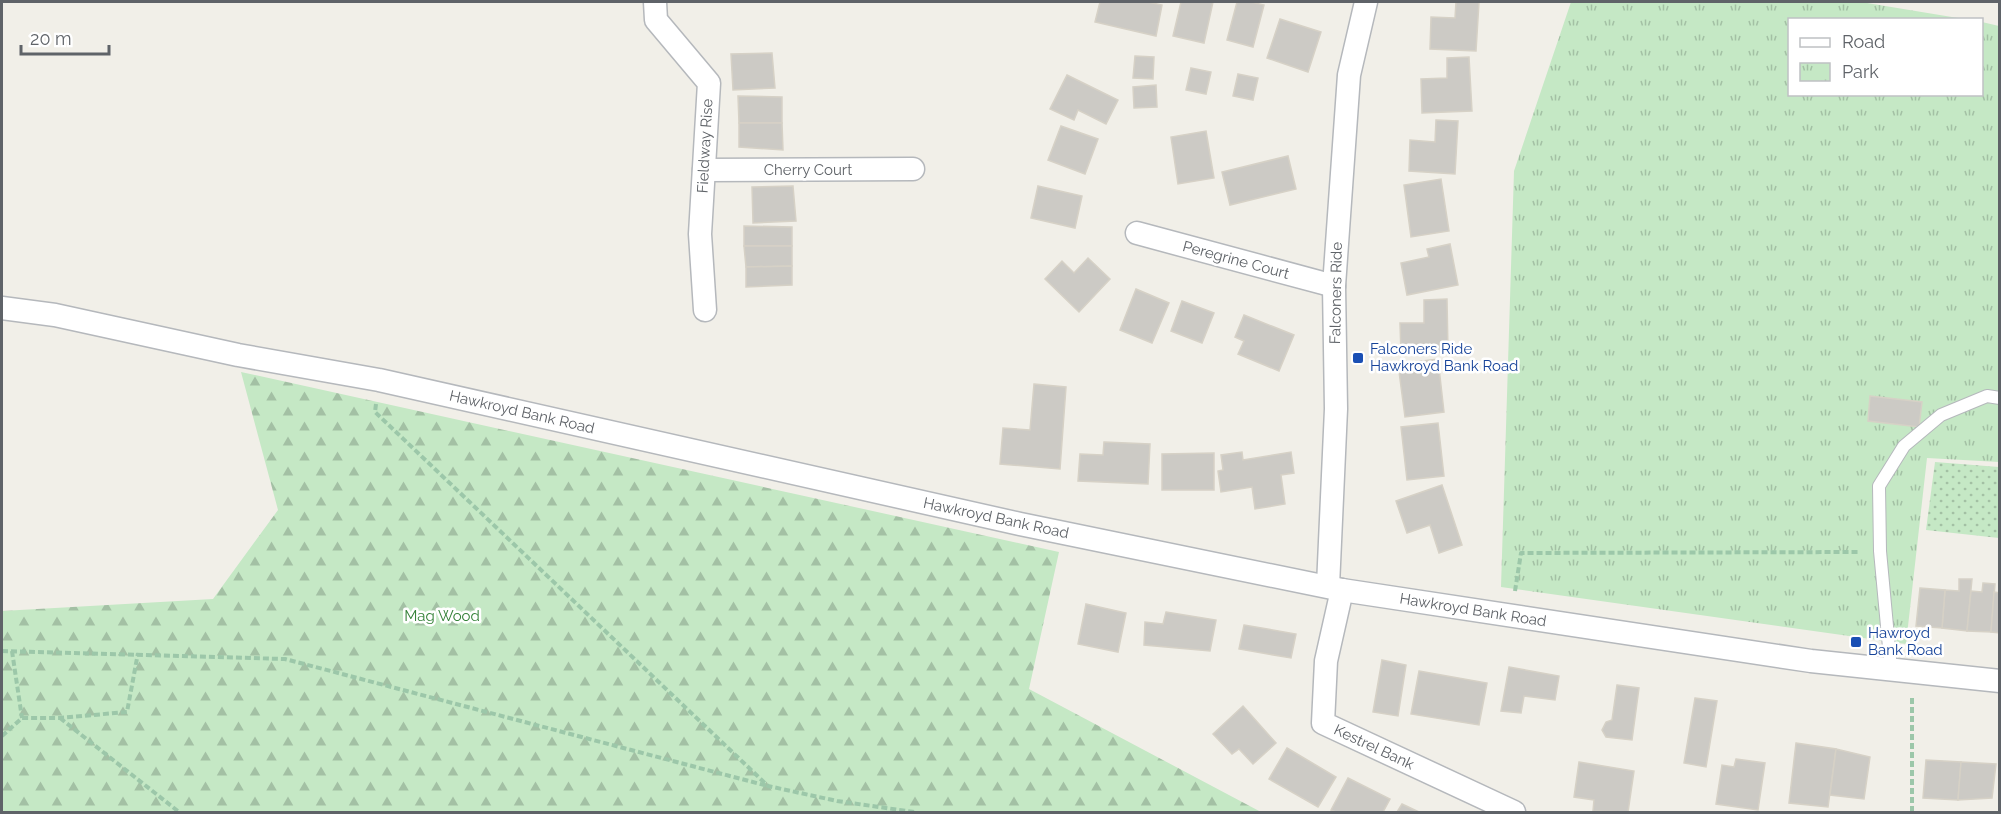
<svg xmlns="http://www.w3.org/2000/svg" width="2001" height="814" viewBox="0 0 2001 814" font-family="Raleway,sans-serif">
	<style>
		.forest { fill: url(#forest-firs) }
		.park { fill: url(#park-tufts) }
		.garden { fill: url(#garden-dots) }
		.building { fill: #cccac5; stroke: #d6d1c6; stroke-width: 1.5 }
		.lines { fill: none; stroke-linecap: round; stroke-linejoin: round }
		.service-casing { stroke: #b5b8bc; stroke-width: 14 }
		.minor-casing { stroke: #b5b8bc; stroke-width: 25 }
		.path { stroke: #9cc7a9; stroke-width: 4; stroke-dasharray: 6 3; stroke-linecap: butt }
		.service { stroke: #fff; stroke-width: 12 }
		.minor { stroke: #fff; stroke-width: 22 }
		.transit-dot { fill: #1a4fb4; stroke: #fff; stroke-width: 2 }
		.labels { text-anchor: middle; stroke-width: 5; stroke-linejoin: round; paint-order: stroke }
		.street-label { font-size: 15px; fill: #5f6368; stroke: #fff }
		.transit-label { font-size: 15px; fill: #164399; stroke: #fff; text-anchor: start }
		.park-label { font-size: 15px; fill: #348238; stroke: #fff }
	</style>
	<defs>
		<pattern id="forest-firs" width="22" height="20" patternUnits="userSpaceOnUse" patternTransform="scale(1.5)"><rect width="22" height="20" fill="#c5e8c5"/><path d="M5 1l3.5 6h-7zM16 11l3.5 6h-7z" fill="#a3c0a4"/></pattern>
		<pattern id="park-tufts" width="24" height="20" patternUnits="userSpaceOnUse" patternTransform="scale(1.5)"><rect width="24" height="20" fill="#c5e8c5"/><path d="M3 7l-1-3M5 7V3M7 7l1-3M15 17l-1-3M17 17v-4M19 17l1-3" fill="none" stroke="#a3c0a4"/></pattern>
		<pattern id="garden-dots" width="8" height="8" patternUnits="userSpaceOnUse" patternTransform="scale(1.5)"><rect width="8" height="8" fill="#c5e8c5"/><path d="M2 2h.1M6 6h.1" fill="none" stroke="#a3c0a4" stroke-width="1.8" stroke-linecap="round"/></pattern>
	</defs>
	<rect width="100%" height="100%" fill="#f1efe8"/>
	<path class="forest" d="M 241,372 L 1059,552 L 1029,689 L 1261,812 L 2,812 L 2,611 L 213,599 L 278,510 Z"/>
	<path class="park" d="M 1571,2 L 1861,2 L 1964,19 L 1790,20 L 1790,94 L 1982,94 L 1982,22 L 1999,26 L 1999,462 L 1927,458 L 1906,644 L 1501,587 L 1514,171 Z"/>
	<path class="garden" d="M 1935,462 L 1999,467 L 1999,538 L 1926,530 Z"/>
	<g class="building">
		<path d="M 1100,2 L 1148,2 L 1162,5 L 1156,36 L 1095,22 Z"/>
		<path d="M 1181,2 L 1213,2 L 1204,43 L 1173,36 Z"/>
		<path d="M 1237,2 L 1251,2 L 1264,5 L 1253,47 L 1227,40 Z"/>
		<path d="M 1456,2 L 1479,2 L 1476,51 L 1430,49 L 1431,17 L 1455,18 Z"/>
		<path d="M 1280,19 L 1321,32 L 1308,72 L 1267,58 Z"/>
		<path d="M 772,53 L 775,88 L 733,90 L 731,54 Z"/>
		<path d="M 1135,56 L 1154,57 L 1153,79 L 1133,78 Z"/>
		<path d="M 1469,57 L 1472,111 L 1422,113 L 1421,79 L 1447,78 L 1447,58 Z"/>
		<path d="M 1191,68 L 1211,72 L 1206,94 L 1186,90 Z"/>
		<path d="M 1238,74 L 1258,78 L 1253,100 L 1233,96 Z"/>
		<path d="M 1067,75 L 1118,100 L 1106,124 L 1078,110 L 1074,120 L 1050,109 Z"/>
		<path d="M 1156,85 L 1157,107 L 1134,108 L 1133,87 Z"/>
		<path d="M 738,96 L 782,97 L 782,123 L 739,123 Z"/>
		<path d="M 1436,120 L 1458,121 L 1455,174 L 1409,171 L 1410,140 L 1435,142 Z"/>
		<path d="M 739,123 L 782,123 L 783,150 L 739,147 Z"/>
		<path d="M 1061,126 L 1098,139 L 1085,174 L 1048,160 Z"/>
		<path d="M 1206,131 L 1214,178 L 1178,184 L 1171,137 Z"/>
		<path d="M 1288,156 L 1296,189 L 1230,205 L 1222,172 Z"/>
		<path d="M 1441,179 L 1449,231 L 1411,237 L 1404,185 Z"/>
		<path d="M 793,186 L 796,221 L 753,223 L 752,187 Z"/>
		<path d="M 1038,186 L 1082,196 L 1075,228 L 1031,218 Z"/>
		<path d="M 744,226 L 792,227 L 792,246 L 744,246 Z"/>
		<path d="M 1450,244 L 1458,285 L 1407,295 L 1401,263 L 1429,257 L 1427,249 Z"/>
		<path d="M 744,246 L 792,246 L 792,266 L 746,267 Z"/>
		<path d="M 1088,258 L 1110,279 L 1079,312 L 1045,279 L 1062,261 L 1074,273 Z"/>
		<path d="M 792,266 L 792,285 L 746,287 L 746,267 Z"/>
		<path d="M 1136,289 L 1169,303 L 1152,343 L 1120,330 Z"/>
		<path d="M 1447,299 L 1448,352 L 1401,354 L 1400,323 L 1424,323 L 1424,300 Z"/>
		<path d="M 1182,301 L 1214,313 L 1202,343 L 1171,331 Z"/>
		<path d="M 1244,315 L 1294,335 L 1279,371 L 1238,354 L 1244,341 L 1235,337 Z"/>
		<path d="M 1438,359 L 1444,412 L 1405,417 L 1398,364 Z"/>
		<path d="M 1034,384 L 1066,387 L 1060,469 L 1000,464 L 1003,428 L 1030,430 Z"/>
		<path d="M 1870,396 L 1922,402 L 1919,427 L 1868,421 Z"/>
		<path d="M 1438,423 L 1444,476 L 1407,480 L 1401,427 Z"/>
		<path d="M 1104,442 L 1150,444 L 1148,484 L 1078,481 L 1080,454 L 1103,455 Z"/>
		<path d="M 1242,452 L 1243,460 L 1291,452 L 1294,473 L 1281,475 L 1285,504 L 1255,509 L 1252,487 L 1221,492 L 1218,471 L 1223,470 L 1221,455 Z"/>
		<path d="M 1214,453 L 1214,490 L 1162,490 L 1162,454 Z"/>
		<path d="M 1442,485 L 1462,545 L 1439,553 L 1430,525 L 1407,533 L 1396,501 Z"/>
		<path d="M 1959,579 L 1972,579 L 1967,631 L 1942,628 L 1945,590 L 1959,591 Z"/>
		<path d="M 1983,583 L 1995,584 L 1991,632 L 1967,631 L 1971,591 L 1982,592 Z"/>
		<path d="M 1920,588 L 1945,590 L 1942,628 L 1916,626 Z"/>
		<path d="M 1994,592 L 2000,593 L 2000,633 L 1991,632 Z"/>
		<path d="M 1086,604 L 1126,613 L 1118,652 L 1078,644 Z"/>
		<path d="M 1166,612 L 1216,620 L 1210,651 L 1144,645 L 1145,622 L 1163,624 Z"/>
		<path d="M 1244,625 L 1296,634 L 1291,658 L 1239,649 Z"/>
		<path d="M 1382,660 L 1406,665 L 1398,716 L 1373,712 Z"/>
		<path d="M 1509,667 L 1559,676 L 1555,700 L 1524,696 L 1521,713 L 1501,711 Z"/>
		<path d="M 1419,671 L 1487,683 L 1479,725 L 1411,714 Z"/>
		<path d="M 1617,685 L 1639,688 L 1632,740 L 1606,737 L 1602,730 L 1606,722 L 1612,720 Z"/>
		<path d="M 1695,698 L 1717,701 L 1706,767 L 1684,763 Z"/>
		<path d="M 1243,706 L 1276,743 L 1253,764 L 1239,749 L 1232,754 L 1213,734 Z"/>
		<path d="M 1796,743 L 1836,749 L 1828,807 L 1789,803 Z"/>
		<path d="M 1287,748 L 1336,777 L 1318,807 L 1269,779 Z"/>
		<path d="M 1836,749 L 1870,757 L 1864,799 L 1830,795 Z"/>
		<path d="M 1736,759 L 1765,763 L 1758,810 L 1716,804 L 1722,765 L 1734,767 Z"/>
		<path d="M 1926,760 L 1961,762 L 1958,800 L 1923,798 Z"/>
		<path d="M 1579,762 L 1634,771 L 1628,812 L 1593,811 L 1594,800 L 1574,797 Z"/>
		<path d="M 1961,762 L 1996,764 L 1992,798 L 1958,800 Z"/>
		<path d="M 1348,778 L 1390,799 L 1383,812 L 1336,812 L 1331,810 Z"/>
		<path d="M 1402,804 L 1419,812 L 1397,812 Z"/>
	</g>
	<g class="lines">
		<defs>
			<path id="service" d="M 1891,669 L 1880,551 L 1879,486 L 1904,446 L 1941,415 L 1987,396 L 2000,398"/>
			<g id="minor">
				<path d="M 655,2 L 656,20 L 709,83 L 700,234 L 705,310"/>
				<path d="M 704,170 L 913,169"/>
				<path d="M 1137,233 L 1334,286"/>
				<path d="M 2,308 L 55,315 L 238,355 L 379,380 L 1020,524 L 1342,590 L 1811,661 L 2000,681"/>
				<path d="M 1328,586 L 1336,409 L 1334,286 L 1349,75 L 1366,2"/>
				<path d="M 1342,590 L 1326,661 L 1323,723 L 1514,812"/>
			</g>
		</defs>
		<use href="#service" class="service-casing"/>
		<use href="#minor" class="minor-casing"/>
		<g class="path">
			<path d="M 376,404 L 375,412 L 768,786 L 837,801 L 914,812"/>
			<path d="M 1515,591 L 1521,553 L 1859,552"/>
			<path d="M 2,651 L 285,659 L 768,786"/>
			<path d="M 12,651 L 22,718"/>
			<path d="M 60,718 L 179,812"/>
			<path d="M 2,736 L 22,718 L 59,718 L 127,712 L 138,653"/>
			<path d="M 1912,812 L 1912,696"/>
		</g>
		<use href="#service" class="service"/>
		<use href="#minor" class="minor"/>
	</g>
	<g class="transit-dot">
		<rect x="1352" y="352" width="12" height="12" rx="3"/>
		<rect x="1850" y="636" width="12" height="12" rx="3"/>
	</g>
	<g class="labels">
		<g class="street-label">
			<text transform="translate(705 146) rotate(-87)" y="5">Fieldway Rise</text>
			<text x="808" y="175">Cherry Court</text>
			<text transform="translate(1236 260) rotate(15)" y="5">Peregrine Court</text>
			<text transform="translate(1336 293) rotate(-89)" y="5">Falconers Ride</text>
			<text transform="translate(522 412) rotate(13)" y="5">Hawkroyd Bank Road</text>
			<text transform="translate(996 518) rotate(12)" y="5">Hawkroyd Bank Road</text>
			<text transform="translate(1473 610) rotate(9)" y="5">Hawkroyd Bank Road</text>
			<text transform="translate(1374 747) rotate(25)" y="5">Kestrel Bank</text>
		</g>
		<g class="transit-label">
			<text x="1370" y="354">Falconers Ride<tspan x="1370" dy="17">Hawkroyd Bank Road</tspan></text>
			<text x="1868" y="638">Hawroyd<tspan x="1868" dy="17">Bank Road</tspan></text>
		</g>
		<g class="park-label">
			<text x="442" y="621">Mag Wood</text>
		</g>
	</g>
	<rect width="2001" height="814" fill="none" stroke="#5f6368" stroke-width="6"/>
	<rect x="1788" y="18" width="195" height="78" fill="#ffffff" stroke="#bfc1c3" stroke-width="1.5"/>
	<rect x="1800" y="38" width="30" height="9" fill="#ffffff" stroke="#bfc1c3" stroke-width="1.5"/>
	<text x="1842" y="48" font-size="18" fill="#5f6368">Road</text>
	<rect x="1800" y="63" width="30" height="18" fill="url(#park-tufts)" stroke="#bfc1c3" stroke-width="1.5"/>
	<text x="1842" y="78" font-size="18" fill="#5f6368">Park</text>
	<path d="M21 45v9h88v-9" fill="none" stroke="#5f6368" stroke-width="3"/>
	<text x="30" y="45" font-size="18" fill="#5f6368" stroke="#ffffff" stroke-width="4.5" paint-order="stroke">20 m</text>
</svg>
